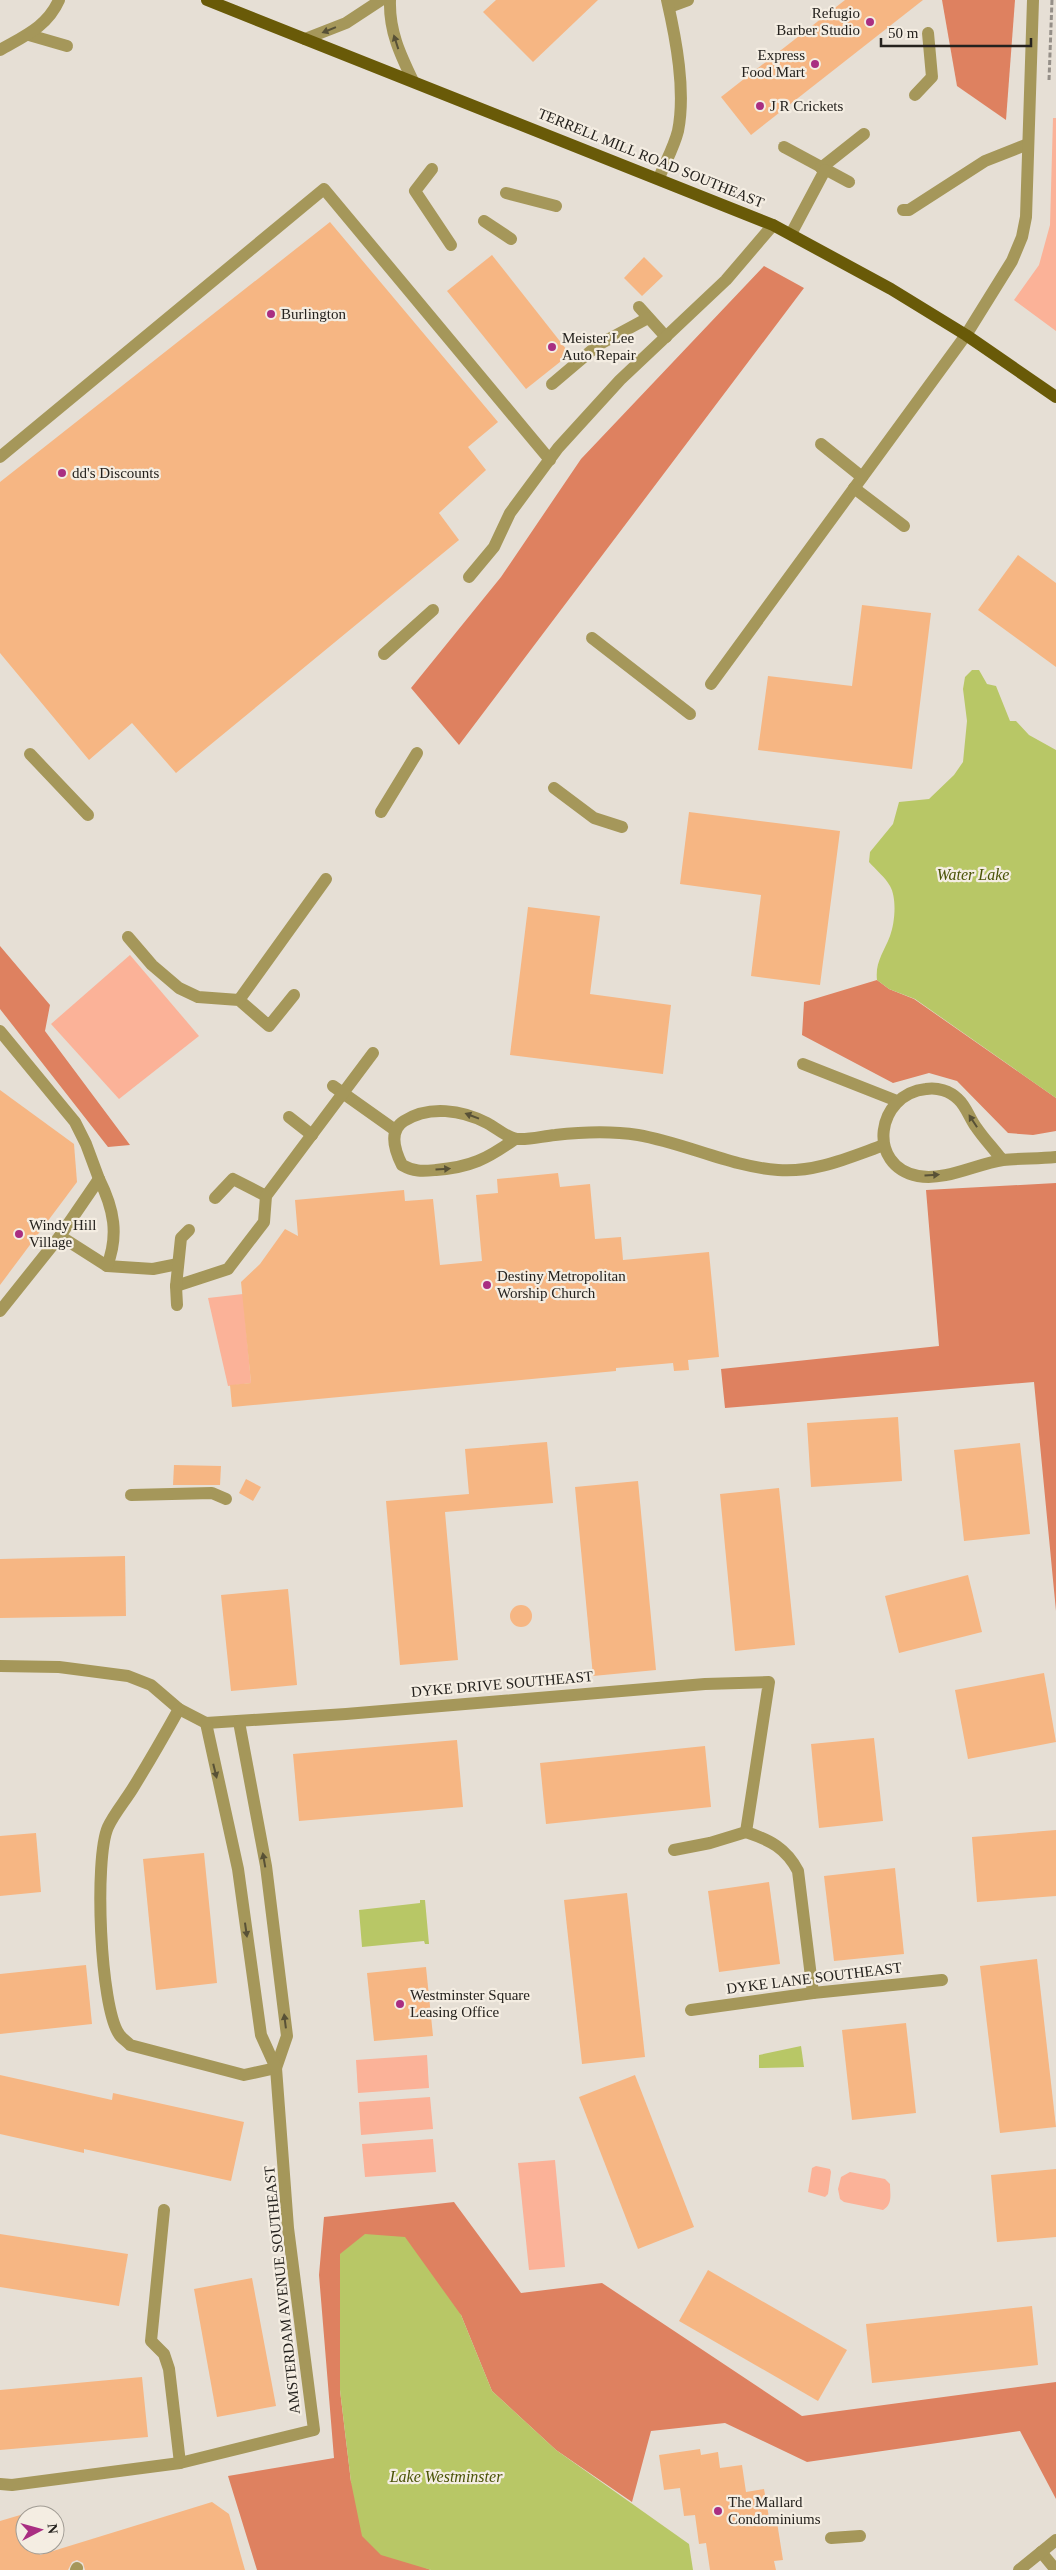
<svg xmlns="http://www.w3.org/2000/svg" width="1056" height="2570" viewBox="0 0 1056 2570" font-family="'Times New Roman',serif">
	<style>
		.green { fill: #fbb298 }
		.forest { fill: #de8160 }
		.water { fill: #b8c766 }
		.building { fill: #f6b683 }
		.lines { fill: none; stroke-linecap: round; stroke-linejoin: round }
		.path { stroke: #958f88; stroke-width: 3; stroke-dasharray: 5 2.5; stroke-linecap: butt }
		.minor { stroke: #a5975a; stroke-width: 12 }
		.major { stroke: #695a08; stroke-width: 12 }
		.oneway { fill: #585136 }
		.poi-dot { fill: #a92e82; stroke: #f4ede2; stroke-width: 2 }
		.labels { text-anchor: middle; stroke-width: 4.5; stroke-linejoin: round; paint-order: stroke }
		.poi-label { font-size: 15px; fill: #25221e; stroke: #f4ede2; text-anchor: start }
		.street-label { font-size: 15px; fill: #25221e; stroke: #f4ede2 }
		.water-label { font-size: 16px; font-style: italic; fill: #4a5307; stroke: #f4ede2 }
	</style>
	<rect width="100%" height="100%" fill="#e6dfd5"/>
	<g class="green">
		<path d="M 1053,118 L 1056,118 L 1056,331 L 1014,300 L 1039,265 L 1050,225 Z"/>
		<path d="M 130,955 L 199,1036 L 119,1099 L 51,1024 Z"/>
		<path d="M 243,1294 L 251,1383 L 228,1386 L 208,1298 Z"/>
		<path d="M 427,2055 L 429,2088 L 358,2093 L 356,2060 Z"/>
		<path d="M 430,2097 L 433,2129 L 361,2135 L 359,2102 Z"/>
		<path d="M 433,2139 L 436,2172 L 365,2177 L 362,2144 Z"/>
		<path d="M 555,2160 L 565,2267 L 529,2270 L 518,2163 Z"/>
		<path d="M 816,2166 L 830,2169 L 831,2172 L 828,2194 L 825,2197 L 808,2192 L 812,2168 Z"/>
		<path d="M 850,2172 L 885,2179 L 890,2184 C 890,2194 893,2204 883,2210 L 844,2202 L 840,2199 L 838,2189 L 841,2177 Z"/>
	</g>
	<g class="forest">
		<path d="M 942,0 L 1015,0 L 1006,120 L 957,86 Z"/>
		<path d="M 764,266 L 804,288 L 459,745 L 411,688 L 501,577 L 581,459 Z"/>
		<path d="M 0,946 L 50,1005 L 45,1031 L 130,1145 L 108,1147 L 0,1009 Z"/>
		<path d="M 877,980 L 889,989 L 914,999 L 1056,1098 L 1056,1131 L 1033,1135 L 1008,1133 L 957,1081 L 929,1073 L 893,1083 L 802,1035 L 804,1002 Z"/>
		<path d="M 1056,1183 L 1056,1611 L 1034,1382 L 725,1408 L 721,1369 L 939,1346 L 926,1190 Z"/>
		<path d="M 454,2202 L 521,2293 L 602,2283 L 802,2416 L 1056,2382 L 1056,2499 L 1020,2431 L 807,2462 L 725,2423 L 651,2431 L 632,2502 L 556,2450 L 492,2391 L 461,2315 L 340,2254 L 340,2390 L 351,2482 L 419,2565 L 431,2570 L 257,2570 L 228,2476 L 334,2458 L 319,2275 L 324,2217 Z"/>
	</g>
	<g class="water">
		<path d="M 972,670 L 979,670 L 987,684 L 996,686 L 1010,721 L 1016,721 L 1029,735 L 1056,750 L 1056,1098 L 915,999 L 889,989 L 877,980 C 875,962 884,952 890,936 C 895,923 897,898 890,886 C 885,877 876,870 869,862 L 870,852 L 893,824 L 899,802 L 929,799 L 954,775 L 963,762 L 967,721 L 963,689 L 965,677 Z"/>
		<path d="M 420,1900 L 425,1900 L 429,1944 L 425,1944 L 424,1941 L 362,1947 L 359,1910 L 420,1903 Z"/>
		<path d="M 801,2046 L 804,2067 L 759,2068 L 759,2055 Z"/>
		<path d="M 365,2234 L 405,2237 L 461,2315 L 492,2391 L 556,2450 L 689,2544 L 693,2570 L 431,2570 L 381,2555 L 362,2536 L 351,2482 L 340,2390 L 340,2254 Z"/>
	</g>
	<g class="building">
		<path d="M 496,0 L 598,0 L 533,62 L 483,12 Z"/>
		<path d="M 845,0 L 923,0 L 751,135 L 721,97 Z"/>
		<path d="M 330,222 L 498,422 L 468,447 L 486,470 L 439,513 L 459,540 L 176,773 L 132,723 L 89,760 L 0,653 L 0,482 Z"/>
		<path d="M 492,255 L 570,354 L 526,389 L 447,291 Z"/>
		<path d="M 644,257 L 663,276 L 642,296 L 624,278 Z"/>
		<path d="M 1018,555 L 1056,583 L 1056,667 L 978,610 Z"/>
		<path d="M 862,605 L 931,613 L 912,769 L 758,750 L 768,676 L 852,686 Z"/>
		<path d="M 689,812 L 840,831 L 820,985 L 751,976 L 761,895 L 680,884 Z"/>
		<path d="M 528,907 L 600,916 L 590,994 L 671,1005 L 663,1074 L 510,1055 Z"/>
		<path d="M 0,1090 L 74,1144 L 77,1182 L 0,1285 Z"/>
		<path d="M 558,1173 L 560,1187 L 590,1184 L 595,1239 L 621,1237 L 623,1260 L 709,1252 L 719,1357 L 688,1360 L 689,1370 L 674,1371 L 673,1363 L 616,1368 L 616,1371 L 232,1407 L 230,1385 L 251,1383 L 241,1282 L 260,1264 L 285,1229 L 298,1236 L 295,1200 L 404,1190 L 405,1201 L 433,1199 L 440,1265 L 482,1261 L 476,1195 L 498,1193 L 497,1179 Z"/>
		<path d="M 898,1417 L 902,1481 L 811,1487 L 807,1423 Z"/>
		<path d="M 547,1442 L 553,1503 L 445,1512 L 458,1660 L 400,1665 L 386,1501 L 469,1494 L 465,1449 Z"/>
		<path d="M 1020,1443 L 1030,1534 L 964,1541 L 954,1450 Z"/>
		<path d="M 174,1465 L 221,1466 L 220,1485 L 173,1485 Z"/>
		<path d="M 246,1479 L 261,1487 L 253,1501 L 239,1493 Z"/>
		<path d="M 638,1481 L 656,1670 L 593,1676 L 575,1487 Z"/>
		<path d="M 779,1488 L 795,1645 L 735,1651 L 720,1494 Z"/>
		<path d="M 125,1556 L 126,1616 L 0,1618 L 0,1559 Z"/>
		<path d="M 968,1575 L 982,1632 L 899,1653 L 885,1596 Z"/>
		<path d="M 288,1589 L 297,1685 L 231,1691 L 221,1595 Z"/>
		<circle cx="521" cy="1616" r="11"/>
		<path d="M 1044,1673 L 1056,1742 L 968,1759 L 955,1690 Z"/>
		<path d="M 874,1738 L 883,1821 L 819,1828 L 811,1744 Z"/>
		<path d="M 457,1740 L 463,1807 L 299,1821 L 293,1754 Z"/>
		<path d="M 705,1746 L 711,1807 L 546,1824 L 540,1763 Z"/>
		<path d="M 1056,1830 L 1056,1896 L 977,1902 L 972,1837 Z"/>
		<path d="M 36,1833 L 41,1892 L 0,1896 L 0,1836 Z"/>
		<path d="M 204,1853 L 217,1983 L 156,1990 L 143,1859 Z"/>
		<path d="M 895,1868 L 904,1954 L 834,1961 L 824,1876 Z"/>
		<path d="M 769,1882 L 780,1964 L 719,1972 L 708,1891 Z"/>
		<path d="M 627,1893 L 645,2057 L 582,2064 L 564,1900 Z"/>
		<path d="M 1037,1959 L 1056,2127 L 1000,2133 L 980,1966 Z"/>
		<path d="M 86,1965 L 92,2024 L 0,2034 L 0,1974 Z"/>
		<path d="M 426,1967 L 433,2036 L 374,2041 L 367,1973 Z"/>
		<path d="M 906,2023 L 916,2113 L 852,2120 L 842,2030 Z"/>
		<path d="M 0,2075 L 112,2100 L 113,2093 L 244,2122 L 231,2181 L 84,2149 L 84,2153 L 0,2134 Z"/>
		<path d="M 635,2075 L 694,2227 L 638,2249 L 579,2097 Z"/>
		<path d="M 1056,2169 L 1056,2237 L 997,2242 L 991,2175 Z"/>
		<path d="M 0,2234 L 128,2254 L 119,2306 L 0,2287 Z"/>
		<path d="M 708,2270 L 847,2350 L 818,2401 L 679,2321 Z"/>
		<path d="M 252,2278 L 276,2406 L 217,2417 L 194,2289 Z"/>
		<path d="M 1032,2306 L 1038,2365 L 872,2383 L 866,2324 Z"/>
		<path d="M 142,2377 L 148,2437 L 0,2450 L 0,2390 Z"/>
		<path d="M 700,2449 L 701,2455 L 718,2452 L 720,2468 L 742,2465 L 746,2492 L 764,2489 L 770,2523 L 777,2522 L 783,2560 L 774,2561 L 776,2570 L 710,2570 L 706,2543 L 699,2544 L 695,2515 L 684,2516 L 680,2488 L 664,2490 L 659,2455 Z"/>
		<path d="M 212,2502 L 229,2514 L 245,2570 L 85,2570 L 83,2563 L 77,2560 L 72,2562 L 68,2570 L 0,2570 L 0,2521 L 27,2513 L 28,2515 L 25,2515 L 25,2545 L 37,2545 L 40,2555 Z"/>
	</g>
	<g class="lines">
		<path class="path" d="M 1049,80 L 1052,0"/>
		<g class="minor">
			<path d="M 390,0 C 389,31 400,54 413,81"/>
			<path d="M 669,7 L 688,0"/>
			<path d="M 29,35 L 67,46"/>
			<path d="M 305,39 L 346,23 L 381,0"/>
			<path d="M 0,50 C 24,36 47,27 59,0"/>
			<path d="M 915,95 L 932,77 L 928,33"/>
			<path d="M 784,147 L 849,182"/>
			<path d="M 821,168 L 864,134"/>
			<path d="M 432,169 L 415,191 L 451,245"/>
			<path d="M 659,178 C 665,163 674,147 678,131 C 686,91 676,39 667,0"/>
			<path d="M 506,193 L 556,206"/>
			<path d="M 903,210 L 909,210 L 985,161 L 1028,144"/>
			<path d="M 484,221 L 511,239"/>
			<path d="M 791,234 L 825,170"/>
			<path d="M 639,307 L 666,337"/>
			<path d="M 552,384 L 598,345 L 648,318"/>
			<path d="M 821,444 L 862,477"/>
			<path d="M 0,457 L 324,189 L 550,460"/>
			<path d="M 854,488 L 904,526"/>
			<path d="M 469,577 L 494,547 L 510,513 L 558,448 L 620,380 L 726,280 L 773,225"/>
			<path d="M 592,638 L 690,714"/>
			<path d="M 384,654 L 433,610"/>
			<path d="M 711,684 L 966,335 L 1012,261 L 1022,237 L 1026,217 L 1033,0"/>
			<path d="M 30,754 L 88,815"/>
			<path d="M 554,788 L 594,818 L 622,827"/>
			<path d="M 381,812 L 417,753"/>
			<path d="M 128,937 L 152,965 L 179,988 L 198,997 L 239,1000 L 269,1026 L 294,995"/>
			<path d="M 239,1000 L 326,879"/>
			<path d="M 0,1031 L 75,1122 L 86,1144 L 99,1179"/>
			<path d="M 803,1064 L 897,1101"/>
			<path d="M 333,1086 L 395,1130"/>
			<path d="M 289,1117 L 312,1135"/>
			<path d="M 515,1139 C 487,1159 471,1167 436,1170 C 423,1171 414,1172 402,1165 C 395,1151 388,1131 404,1121 C 429,1105 462,1110 487,1123 C 497,1128 507,1138 517,1139 C 530,1140 543,1136 555,1135 C 582,1132 612,1131 638,1135 C 685,1143 732,1167 778,1170 C 815,1173 850,1157 884,1145"/>
			<path d="M 1002,1160 C 994,1149 984,1139 976,1127 C 970,1119 966,1106 958,1099 C 950,1091 937,1087 926,1089 C 876,1094 866,1166 918,1176 C 946,1181 976,1164 1003,1160 C 1020,1158 1039,1159 1056,1157"/>
			<path d="M 215,1198 L 233,1179 L 266,1196"/>
			<path d="M 60,1236 L 107,1266 L 153,1269 L 178,1264"/>
			<path d="M 176,1286 L 228,1269 L 264,1222 L 266,1196 L 373,1053"/>
			<path d="M 177,1305 L 176,1286 L 181,1238 L 189,1230"/>
			<path d="M 0,1311 L 60,1236 L 99,1179 C 114,1209 119,1235 107,1266"/>
			<path d="M 131,1495 L 212,1493 L 226,1499"/>
			<path d="M 0,1666 L 59,1667 L 128,1676 L 151,1685 L 179,1709 L 206,1723 L 346,1714 L 705,1684 L 769,1682 L 746,1832 C 770,1840 786,1848 798,1871 L 813,1993"/>
			<path d="M 179,1709 C 164,1736 149,1762 133,1788 C 125,1801 114,1814 108,1827 C 94,1858 100,2007 119,2034 C 121,2038 127,2041 130,2045 L 244,2075 L 276,2068"/>
			<path d="M 239,1722 L 266,1866 L 287,2036 L 276,2068"/>
			<path d="M 674,1850 L 710,1843 L 746,1832"/>
			<path d="M 691,2010 L 813,1993 L 942,1980"/>
			<path d="M 164,2210 L 151,2341 L 164,2354 L 169,2369 L 180,2463"/>
			<path d="M 0,2484 L 12,2485 L 180,2463 L 314,2430 L 288,2228 L 276,2068 L 261,2035 L 238,1869 L 206,1723"/>
			<path d="M 831,2538 L 860,2536"/>
			<path d="M 1041,2552 L 1056,2570"/>
			<path d="M 76,2570 L 77,2568"/>
			<path d="M 1019,2570 L 1056,2540"/>
		</g>
		<path class="major" d="M 207,0 L 773,225 L 891,289 L 966,335 L 1056,397"/>
	</g>
	<defs><path id="oneway-solid" d="M-6-.8H1V-3.2L6.5 0L1 3.2V.8H-6Z" transform="scale(1.25)"/></defs>
	<g class="oneway">
		<use href="#oneway-solid" transform="translate(329 30) rotate(158)"/>
		<use href="#oneway-solid" transform="translate(396 42) rotate(-108)"/>
		<use href="#oneway-solid" transform="translate(472 1116) rotate(-159)"/>
		<use href="#oneway-solid" transform="translate(973 1121) rotate(-123)"/>
		<use href="#oneway-solid" transform="translate(443 1169) rotate(-4)"/>
		<use href="#oneway-solid" transform="translate(932 1175) rotate(-4)"/>
		<use href="#oneway-solid" transform="translate(215 1771) rotate(76)"/>
		<use href="#oneway-solid" transform="translate(264 1860) rotate(-100)"/>
		<use href="#oneway-solid" transform="translate(246 1930) rotate(82)"/>
		<use href="#oneway-solid" transform="translate(285 2021) rotate(-97)"/>
	</g>
	<g class="poi-dot">
		<circle cx="870" cy="22" r="5"/>
		<circle cx="815" cy="64" r="5"/>
		<circle cx="760" cy="106" r="5"/>
		<circle cx="271" cy="314" r="5"/>
		<circle cx="552" cy="347" r="5"/>
		<circle cx="62" cy="473" r="5"/>
		<circle cx="19" cy="1234" r="5"/>
		<circle cx="487" cy="1285" r="5"/>
		<circle cx="400" cy="2004" r="5"/>
		<circle cx="718" cy="2511" r="5"/>
	</g>
	<g class="labels">
		<g class="poi-label">
			<text x="860" y="18" text-anchor="end">Refugio<tspan x="860" dy="17">Barber Studio</tspan></text>
			<text x="805" y="60" text-anchor="end">Express<tspan x="805" dy="17">Food Mart</tspan></text>
			<text x="770" y="111">J R Crickets</text>
			<text x="281" y="319">Burlington</text>
			<text x="562" y="343">Meister Lee<tspan x="562" dy="17">Auto Repair</tspan></text>
			<text x="72" y="478">dd's Discounts</text>
			<text x="29" y="1230">Windy Hill<tspan x="29" dy="17">Village</tspan></text>
			<text x="497" y="1281">Destiny Metropolitan<tspan x="497" dy="17">Worship Church</tspan></text>
			<text x="410" y="2000">Westminster Square<tspan x="410" dy="17">Leasing Office</tspan></text>
			<text x="728" y="2507">The Mallard<tspan x="728" dy="17">Condominiums</tspan></text>
		</g>
		<g class="street-label">
			<text transform="translate(651 158) rotate(22)" y="5">TERRELL MILL ROAD SOUTHEAST</text>
			<text transform="translate(502 1684) rotate(-5)" y="5">DYKE DRIVE SOUTHEAST</text>
			<text transform="translate(814 1978) rotate(-7)" y="5">DYKE LANE SOUTHEAST</text>
			<text transform="translate(282 2290) rotate(-96)" y="5">AMSTERDAM AVENUE SOUTHEAST</text>
		</g>
		<g class="water-label">
			<text x="973" y="880">Water Lake</text>
			<text x="446" y="2482">Lake Westminster</text>
		</g>
	</g>
	<g transform="translate(40 2530) rotate(84)"><circle r="24" fill="#f4ede2" stroke="#a19c94"/>
	<path d="M0-4L9 19L0 12L-9 19Z" fill="#a92e82"/>
	<text y="-8" font-size="14" font-weight="bold" text-anchor="middle" fill="#25221e">N</text>
	</g>
	<path d="M881 38v8h150v-8" fill="none" stroke="#25221e" stroke-width="2.5"/>
	<text x="888" y="38" font-size="15" fill="#25221e" stroke="#f4ede2" stroke-width="4" paint-order="stroke">50 m</text>
</svg>
